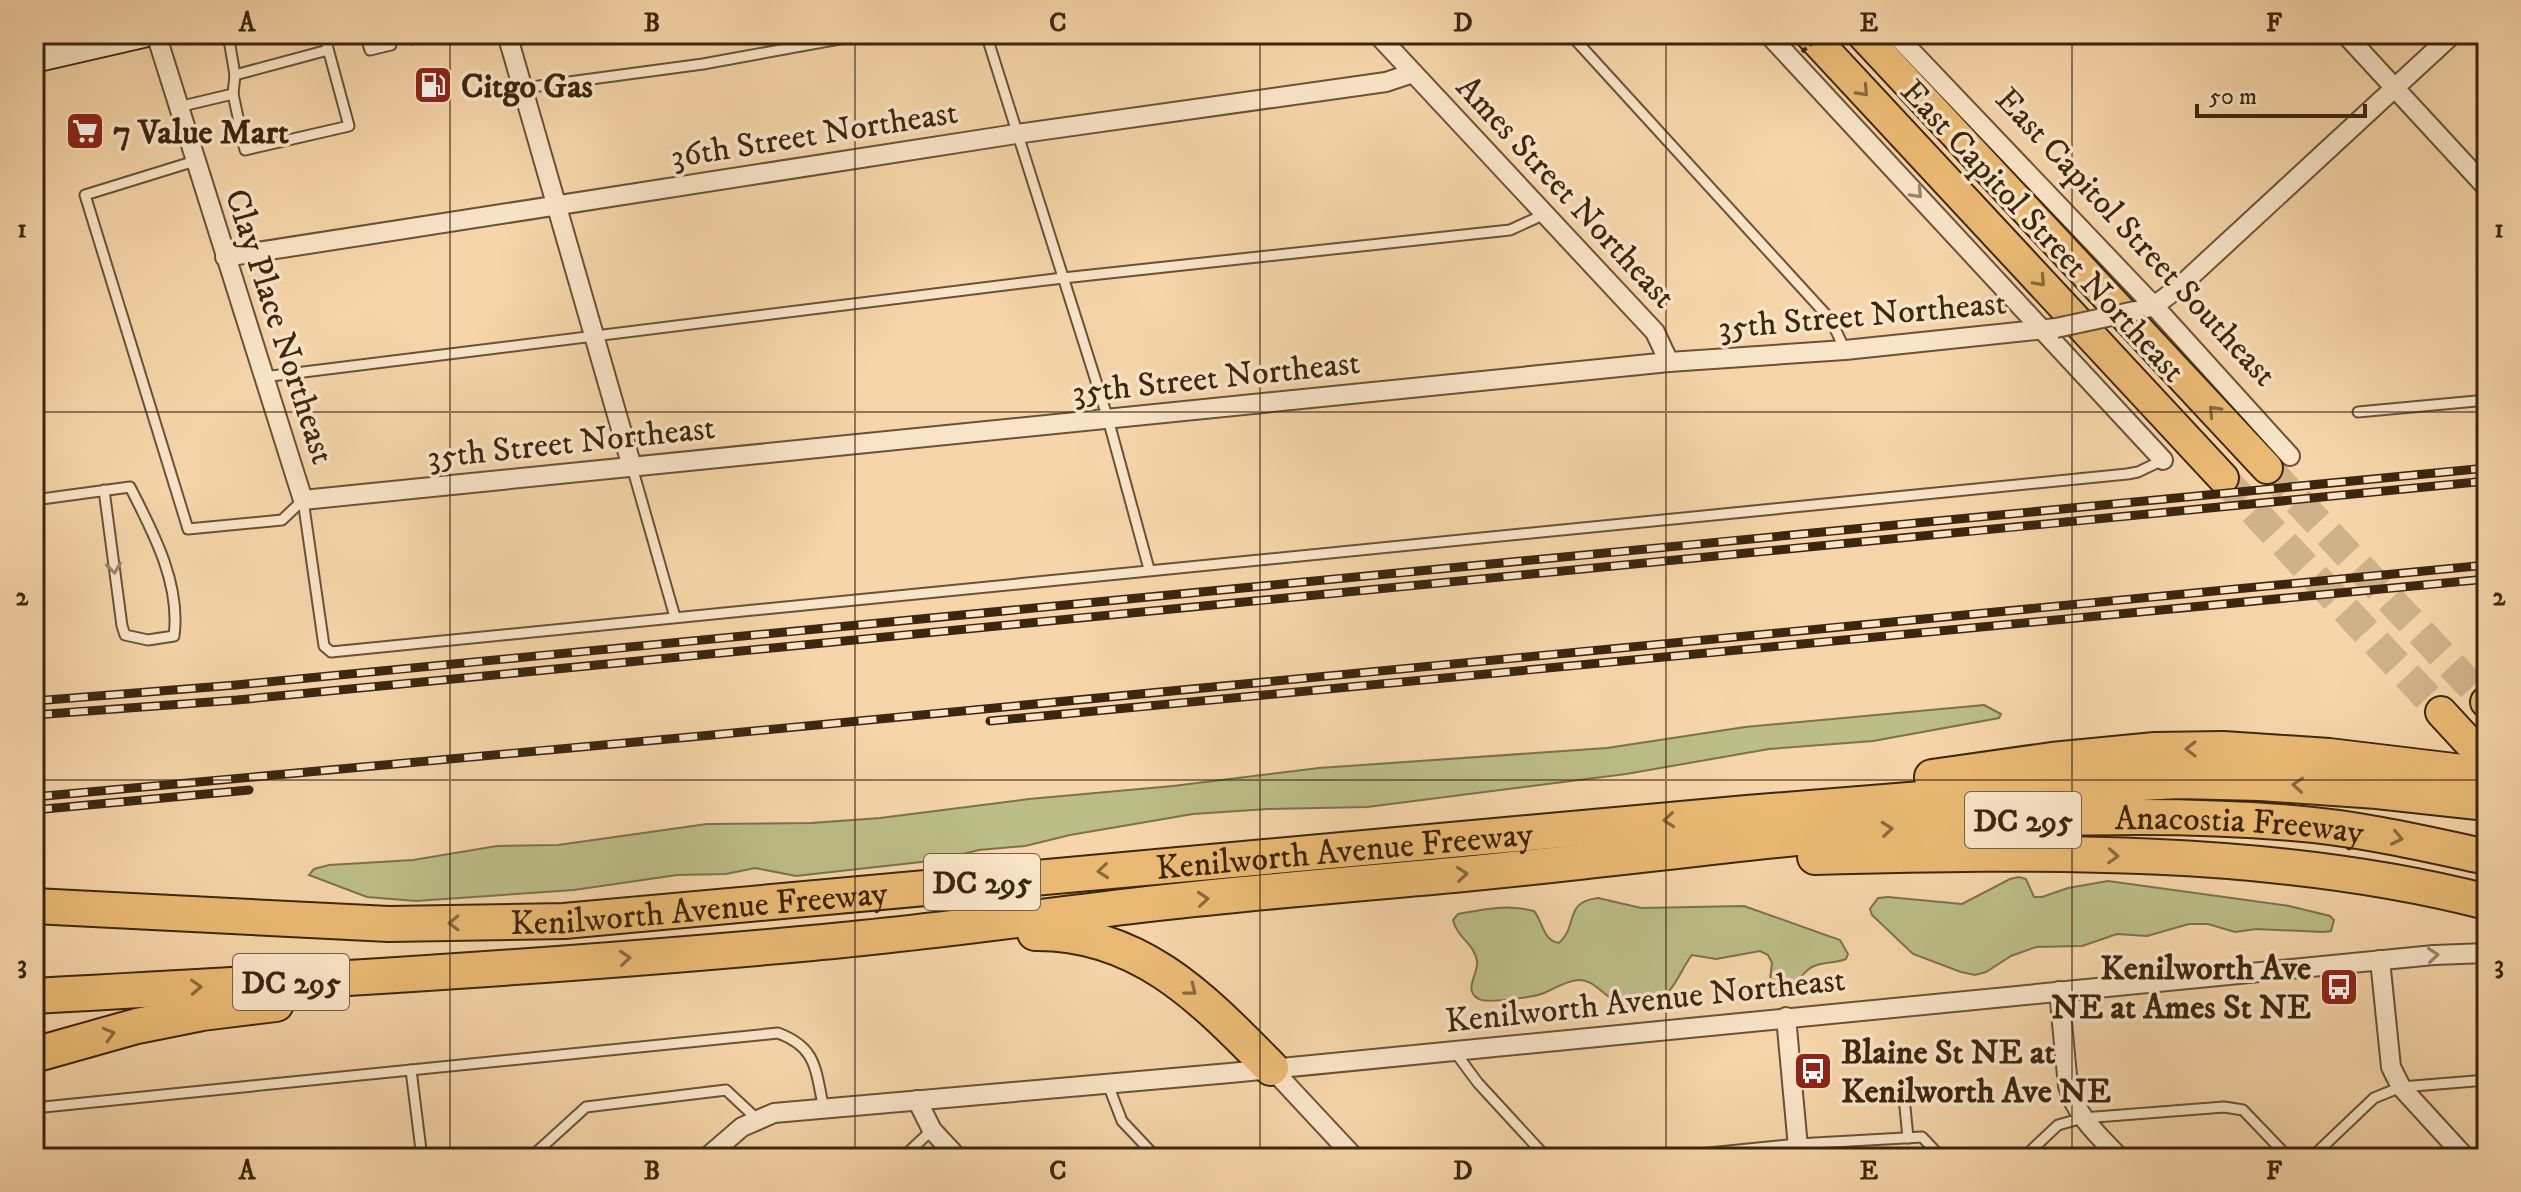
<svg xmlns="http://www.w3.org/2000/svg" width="2521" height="1192" viewBox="0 0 2521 1192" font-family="'IM FELL DW Pica',serif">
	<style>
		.green { fill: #bcbd87; stroke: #7c724b; stroke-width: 2 }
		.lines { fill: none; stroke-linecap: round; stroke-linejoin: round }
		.primary-tunnel { stroke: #d0b28a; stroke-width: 30; stroke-dasharray: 30 15; stroke-linecap: butt }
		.lane-casing { stroke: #6b5236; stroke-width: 13 }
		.street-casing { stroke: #6b5236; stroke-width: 22 }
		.secondary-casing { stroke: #3d260f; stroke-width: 30 }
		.primary-casing { stroke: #3d260f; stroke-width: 34 }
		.highway-casing { stroke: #3d260f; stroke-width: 38 }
		.lane { stroke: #f8e4c7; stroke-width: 9 }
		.street { stroke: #f8e4c7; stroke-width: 18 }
		.secondary { stroke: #f8e4c7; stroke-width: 26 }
		.primary { stroke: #eaba74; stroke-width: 30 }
		.highway { stroke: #eaba74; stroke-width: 34 }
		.rail-casing { stroke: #3d260f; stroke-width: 9 }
		.rail { stroke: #f8e4c7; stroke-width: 6; stroke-dasharray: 18; stroke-linecap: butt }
		.street-bridge-casing { stroke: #6b5236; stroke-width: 22; stroke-linecap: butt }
		.path-bridge { stroke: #3d260f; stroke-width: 4; stroke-dasharray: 6 4; stroke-linecap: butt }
		.street-bridge { stroke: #f8e4c7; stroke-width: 18 }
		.oneway { stroke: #8b693c }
		.oneway2 { stroke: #9a856b }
		.grid { fill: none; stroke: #3d260f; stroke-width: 2; stroke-opacity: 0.55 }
		.labels { text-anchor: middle; stroke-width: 7; stroke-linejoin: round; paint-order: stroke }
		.shield { fill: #f8e4c7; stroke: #755f46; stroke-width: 2 }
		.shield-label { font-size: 32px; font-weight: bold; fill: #3d260f }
		.poi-label { font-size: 34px; font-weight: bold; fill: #3d260f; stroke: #f8e4c7; text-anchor: start }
		.street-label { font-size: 34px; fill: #3d260f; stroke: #f8e4c7 }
		.neatline { fill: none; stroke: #3d260f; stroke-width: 3 }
		.grid-label { font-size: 26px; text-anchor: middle; font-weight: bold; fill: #3d260f }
	</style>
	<rect width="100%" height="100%" fill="#f5d5a9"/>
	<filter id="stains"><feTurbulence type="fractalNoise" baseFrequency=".0025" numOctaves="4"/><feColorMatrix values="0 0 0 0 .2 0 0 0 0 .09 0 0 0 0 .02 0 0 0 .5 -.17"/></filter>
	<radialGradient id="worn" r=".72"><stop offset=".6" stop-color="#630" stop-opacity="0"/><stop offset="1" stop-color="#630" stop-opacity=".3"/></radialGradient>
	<g class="green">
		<path d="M 1984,705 L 2001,714 L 1999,718 L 1873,741 L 1769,749 L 1626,774 L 1367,807 L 1268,809 L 1193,814 L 1070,835 L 1025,846 L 979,850 L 939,860 L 796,876 L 755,868 L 726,874 L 677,875 L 574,890 L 416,901 L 367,897 L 309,875 L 314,869 L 329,865 L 413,860 L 497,846 L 558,845 L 707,824 L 811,823 L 880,818 L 1029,799 L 1173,786 L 1319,768 L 1607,748 L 1745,727 Z"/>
		<path d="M 2019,877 L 2026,879 L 2034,897 L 2042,897 L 2068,888 L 2108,881 L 2289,906 L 2330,916 L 2334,920 L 2331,931 L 2323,932 L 2256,929 L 2235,932 L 2208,924 L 2189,924 L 2147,936 L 2117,934 L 2082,946 L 2036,947 L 2011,956 L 1986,972 L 1975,975 L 1961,972 L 1913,954 L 1872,915 L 1870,909 L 1878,898 L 1888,897 L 1962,904 L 2010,879 Z"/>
		<path d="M 1598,898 L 1641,908 L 1744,906 L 1840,940 L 1848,954 L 1846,959 C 1835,964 1818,961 1809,969 C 1797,978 1790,996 1773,994 L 1769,988 L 1772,963 L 1768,955 L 1760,951 L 1716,959 L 1692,955 C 1678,973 1675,995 1650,1003 C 1608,1016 1603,979 1578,980 C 1566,981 1556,988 1544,993 C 1535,997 1486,1004 1479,999 C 1462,990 1479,974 1477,961 C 1474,943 1457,938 1453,920 L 1458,914 C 1484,909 1507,904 1534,911 C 1543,922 1543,941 1559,943 C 1579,925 1563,902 1598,898 Z"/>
	</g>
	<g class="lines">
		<g class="primary-tunnel">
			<path d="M 2267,468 L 2486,702"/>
			<path d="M 2223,478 L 2441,712"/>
		</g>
		<defs>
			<g id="lane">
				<path d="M 228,34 L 235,75 L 233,94 L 245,150 L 349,126 L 324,34"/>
				<path d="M 365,34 L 370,50 L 391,45"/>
				<path d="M 986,34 L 1108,419 L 1149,569"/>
				<path d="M 1570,34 L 1831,320 L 1845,350"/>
				<path d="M 412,39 L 428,34"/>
				<path d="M 510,43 L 536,34"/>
				<path d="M 235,75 L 328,50"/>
				<path d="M 524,88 L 703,64 L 867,34"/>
				<path d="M 178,107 L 233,94"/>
				<path d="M 195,161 L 85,195 L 188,529 L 282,520 L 303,500"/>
				<path d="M 263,377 L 1063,278 L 1510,230 L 1545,214"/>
				<path d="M 2358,412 L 2487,400"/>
				<path d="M 632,467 L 675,617"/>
				<path d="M 34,500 L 130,487 C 153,532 181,584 174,636 L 148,640 L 125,635 L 122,626 L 104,490"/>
				<path d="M 303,500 L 324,646 L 331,652 L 2127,474 L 2138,472 L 2163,460"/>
				<path d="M 1455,1052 L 1478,1083 L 1547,1158"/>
				<path d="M 411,1070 L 422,1158"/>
				<path d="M 1107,1082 L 1122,1121 L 1157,1158"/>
				<path d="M 1904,1097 L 1908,1138"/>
				<path d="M 34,1108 L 778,1033 C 818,1048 815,1070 824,1109"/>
				<path d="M 1962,1154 L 2002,1155 L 2006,1158"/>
				<path d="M 530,1158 L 586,1107 L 726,1090 L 757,1119"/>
				<path d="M 902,1158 L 932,1130"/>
				<path d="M 1659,1158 L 1797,1144 L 1922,1137 L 1942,1158"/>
				<path d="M 2023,1158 L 2058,1125 L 2083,1118 L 2224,1107 L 2243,1110 L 2289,1158"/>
				<path d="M 2311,1158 L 2374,1098 L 2401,1087 L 2487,1080"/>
			</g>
			<g id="street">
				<path d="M 156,34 L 303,500 L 1669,362 L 1845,350 L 2056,328"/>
				<path d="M 507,34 L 632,467"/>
				<path d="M 1377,34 L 1655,332 L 1669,362"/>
				<path d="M 1768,34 L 2163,460"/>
				<path d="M 1895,34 L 2154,306 L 2290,456"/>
				<path d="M 2345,34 L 2487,188"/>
				<path d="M 225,257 L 1016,134 L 1386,82 L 1413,73"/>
				<path d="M 2142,309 L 2154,306 L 2178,288 L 2453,34"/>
				<path d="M 2380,960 L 2391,1067 L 2401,1087 L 2466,1158"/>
				<path d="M 2059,991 L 2068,1086 C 2076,1116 2099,1136 2120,1158"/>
				<path d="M 1786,1017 L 1799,1158"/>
				<path d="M 1271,1068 L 1355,1158"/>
				<path d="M 917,1100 L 932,1130 L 958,1158"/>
				<path d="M 706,1158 L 742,1127 L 774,1113 L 1230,1073 L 2434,955 L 2487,953"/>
			</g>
			<path id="secondary" d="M 34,59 L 143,34"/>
			<g id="primary">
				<path d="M 1810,34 L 2223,478"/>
				<path d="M 1862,34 L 2267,468"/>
				<path d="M 2486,702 L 2487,703"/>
				<path d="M 2441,712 L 2487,762"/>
			</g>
			<g id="highway">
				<path d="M 1932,777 L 2052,760 L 2155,750 L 2223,749 L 2329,756 L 2487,775"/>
				<path d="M 1815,857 C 2034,851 2275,847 2487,902"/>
				<path id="s1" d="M 34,906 L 389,924 L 564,921 L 1747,813 L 2069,787 L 2178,781 L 2260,783 L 2377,791 L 2487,803"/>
				<path d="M 1035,933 C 1140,932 1203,999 1271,1068"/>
				<path id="s2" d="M 34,996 C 294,982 553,967 812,943 C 928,933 1042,916 1157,903 C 1255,892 1354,884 1453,875 C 1731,849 2011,800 2292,823 C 2358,828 2422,843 2487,857"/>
				<path d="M 34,1055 L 137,1026 L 202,1013 L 276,1004"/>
			</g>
		</defs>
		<use href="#lane" class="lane-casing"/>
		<use href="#street" class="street-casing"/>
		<use href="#secondary" class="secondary-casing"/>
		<use href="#primary" class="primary-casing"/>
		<use href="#highway" class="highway-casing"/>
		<use href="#lane" class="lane"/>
		<use href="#street" class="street"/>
		<use href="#secondary" class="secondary"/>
		<use href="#primary" class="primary"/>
		<use href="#highway" class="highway"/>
		<defs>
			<g id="rail">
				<path d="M 34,701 L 236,685 L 2487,468"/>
				<path d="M 34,715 L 237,700 L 2487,481"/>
				<path d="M 990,721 L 2487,579"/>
				<path d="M 34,797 L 712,735 L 2487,565"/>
				<path d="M 34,810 L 249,790"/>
			</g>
		</defs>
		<use href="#rail" class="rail-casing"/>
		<use href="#rail" class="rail"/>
		<defs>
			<path id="street-bridge" d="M 2056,328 L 2135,311"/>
		</defs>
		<use href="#street-bridge" class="street-bridge-casing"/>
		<path class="path-bridge" d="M 1802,52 L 1822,34"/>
		<use href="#street-bridge" class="street-bridge"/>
	</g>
	<defs><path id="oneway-chevron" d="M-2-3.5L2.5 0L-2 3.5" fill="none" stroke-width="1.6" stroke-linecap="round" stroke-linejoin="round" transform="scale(2)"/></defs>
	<g class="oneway">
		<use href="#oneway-chevron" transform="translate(1863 91) rotate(47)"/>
		<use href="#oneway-chevron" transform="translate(2040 281) rotate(47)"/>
		<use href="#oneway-chevron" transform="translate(2214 411) rotate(-133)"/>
		<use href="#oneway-chevron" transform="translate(2191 749) rotate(179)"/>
		<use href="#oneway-chevron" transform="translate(2298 785) rotate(-176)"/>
		<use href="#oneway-chevron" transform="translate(1669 820) rotate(175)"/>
		<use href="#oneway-chevron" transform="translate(1887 829) rotate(-6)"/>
		<use href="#oneway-chevron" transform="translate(2397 838) rotate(12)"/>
		<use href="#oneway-chevron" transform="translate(2113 856) rotate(3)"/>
		<use href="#oneway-chevron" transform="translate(1103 871) rotate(175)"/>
		<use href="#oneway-chevron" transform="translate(1462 874) rotate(-5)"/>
		<use href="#oneway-chevron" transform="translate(1203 899) rotate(-5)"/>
		<use href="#oneway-chevron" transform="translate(454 923) rotate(179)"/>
		<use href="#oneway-chevron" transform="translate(625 958) rotate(-5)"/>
		<use href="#oneway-chevron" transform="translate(196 987) rotate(-3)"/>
		<use href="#oneway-chevron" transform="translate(1191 990) rotate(38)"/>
		<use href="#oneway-chevron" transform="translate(109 1034) rotate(-16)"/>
	</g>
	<g class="oneway2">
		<use href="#oneway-chevron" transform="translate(1917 193) rotate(47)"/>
		<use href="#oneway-chevron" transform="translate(114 568) rotate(82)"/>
		<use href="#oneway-chevron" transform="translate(2433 955) rotate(-5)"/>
	</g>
	<path class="grid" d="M 450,34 L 450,1158M 855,34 L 855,1158M 1260,34 L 1260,1158M 1666,34 L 1666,1158M 2072,34 L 2072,1158M 34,412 L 2487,412M 34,780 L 2487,780"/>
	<defs>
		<symbol id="fuel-square" viewBox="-11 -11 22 22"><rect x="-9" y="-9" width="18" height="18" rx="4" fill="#8f2418" stroke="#f8e4c7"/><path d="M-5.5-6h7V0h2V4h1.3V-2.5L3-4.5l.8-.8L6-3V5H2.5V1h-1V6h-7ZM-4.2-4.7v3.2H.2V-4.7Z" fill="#fff"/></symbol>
		<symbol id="supermarket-square" viewBox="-11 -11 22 22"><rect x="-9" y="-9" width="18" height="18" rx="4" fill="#8f2418" stroke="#f8e4c7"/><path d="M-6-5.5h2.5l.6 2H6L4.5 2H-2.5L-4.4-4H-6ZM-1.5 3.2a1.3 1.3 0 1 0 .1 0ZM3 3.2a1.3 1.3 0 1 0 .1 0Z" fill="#fff"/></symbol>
		<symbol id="bus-square" viewBox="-11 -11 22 22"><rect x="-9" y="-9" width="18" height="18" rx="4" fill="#8f2418" stroke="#f8e4c7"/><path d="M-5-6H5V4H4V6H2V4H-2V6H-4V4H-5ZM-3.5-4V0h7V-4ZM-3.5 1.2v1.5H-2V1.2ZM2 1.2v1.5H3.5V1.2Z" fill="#fff"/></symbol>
	</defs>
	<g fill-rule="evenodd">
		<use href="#fuel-square" x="411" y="63" width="44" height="44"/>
		<use href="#supermarket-square" x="63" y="109" width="44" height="44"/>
		<use href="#bus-square" x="2317" y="965" width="44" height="44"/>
		<use href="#bus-square" x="1791" y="1049" width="44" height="44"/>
	</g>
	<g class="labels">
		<g class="shield">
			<rect x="1965" y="792" width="116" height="56" rx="6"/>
			<rect x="924" y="854" width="116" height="56" rx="6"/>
			<rect x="233" y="954" width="116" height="56" rx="6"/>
		</g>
		<g class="shield-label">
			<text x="2023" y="831">DC 295</text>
			<text x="982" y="893">DC 295</text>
			<text x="291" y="993">DC 295</text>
		</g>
		<g class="poi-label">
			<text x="461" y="97">Citgo Gas</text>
			<text x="113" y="143">7 Value Mart</text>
			<text x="2311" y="979" text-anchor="end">Kenilworth Ave<tspan x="2311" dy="39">NE at Ames St NE</tspan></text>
			<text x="1841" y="1063">Blaine St NE at<tspan x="1841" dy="39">Kenilworth Ave NE</tspan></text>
		</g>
		<g class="street-label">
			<text transform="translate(814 133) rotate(-9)" y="12">36th Street Northeast</text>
			<text transform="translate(1567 191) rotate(47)" y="12">Ames Street Northeast</text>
			<text transform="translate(2044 230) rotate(47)" y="12">East Capitol Street Northeast</text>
			<text transform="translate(2137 236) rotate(47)" y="12">East Capitol Street Southeast</text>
			<text transform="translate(1862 314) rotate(-5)" y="12">35th Street Northeast</text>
			<text transform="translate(281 326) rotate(72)" y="12">Clay Place Northeast</text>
			<text transform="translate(1216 376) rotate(-6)" y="12">35th Street Northeast</text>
			<text transform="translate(571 441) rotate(-6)" y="12">35th Street Northeast</text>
			<text dy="12" stroke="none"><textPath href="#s2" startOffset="2214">Anacostia Freeway</textPath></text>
			<text dy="12" stroke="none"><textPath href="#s1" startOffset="1314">Kenilworth Avenue Freeway</textPath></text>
			<text dy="12" stroke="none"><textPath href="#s1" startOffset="666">Kenilworth Avenue Freeway</textPath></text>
			<text transform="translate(1645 999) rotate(-6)" y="12">Kenilworth Avenue Northeast</text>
		</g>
	</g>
	<rect width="2521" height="1192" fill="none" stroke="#f5d5a9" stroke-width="88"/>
	<path d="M2197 104v12h168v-12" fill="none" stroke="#3d260f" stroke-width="4"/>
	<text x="2209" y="104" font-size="24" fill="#3d260f" stroke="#f8e4c7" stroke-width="6" paint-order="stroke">50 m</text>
	<rect x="44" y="44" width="2433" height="1104" class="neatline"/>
	<g class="grid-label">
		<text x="247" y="31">A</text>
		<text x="652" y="31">B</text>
		<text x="1058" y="31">C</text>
		<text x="1463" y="31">D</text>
		<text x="1869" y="31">E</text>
		<text x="2274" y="31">F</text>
		<text x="22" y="237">1</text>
		<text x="2499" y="237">1</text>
		<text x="22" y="605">2</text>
		<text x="2499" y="605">2</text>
		<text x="22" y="973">3</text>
		<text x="2499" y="973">3</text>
		<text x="247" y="1179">A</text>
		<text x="652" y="1179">B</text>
		<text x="1058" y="1179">C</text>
		<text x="1463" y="1179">D</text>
		<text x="1869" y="1179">E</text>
		<text x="2274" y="1179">F</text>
	</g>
	<rect width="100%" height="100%" filter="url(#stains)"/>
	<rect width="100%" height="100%" fill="url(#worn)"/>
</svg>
